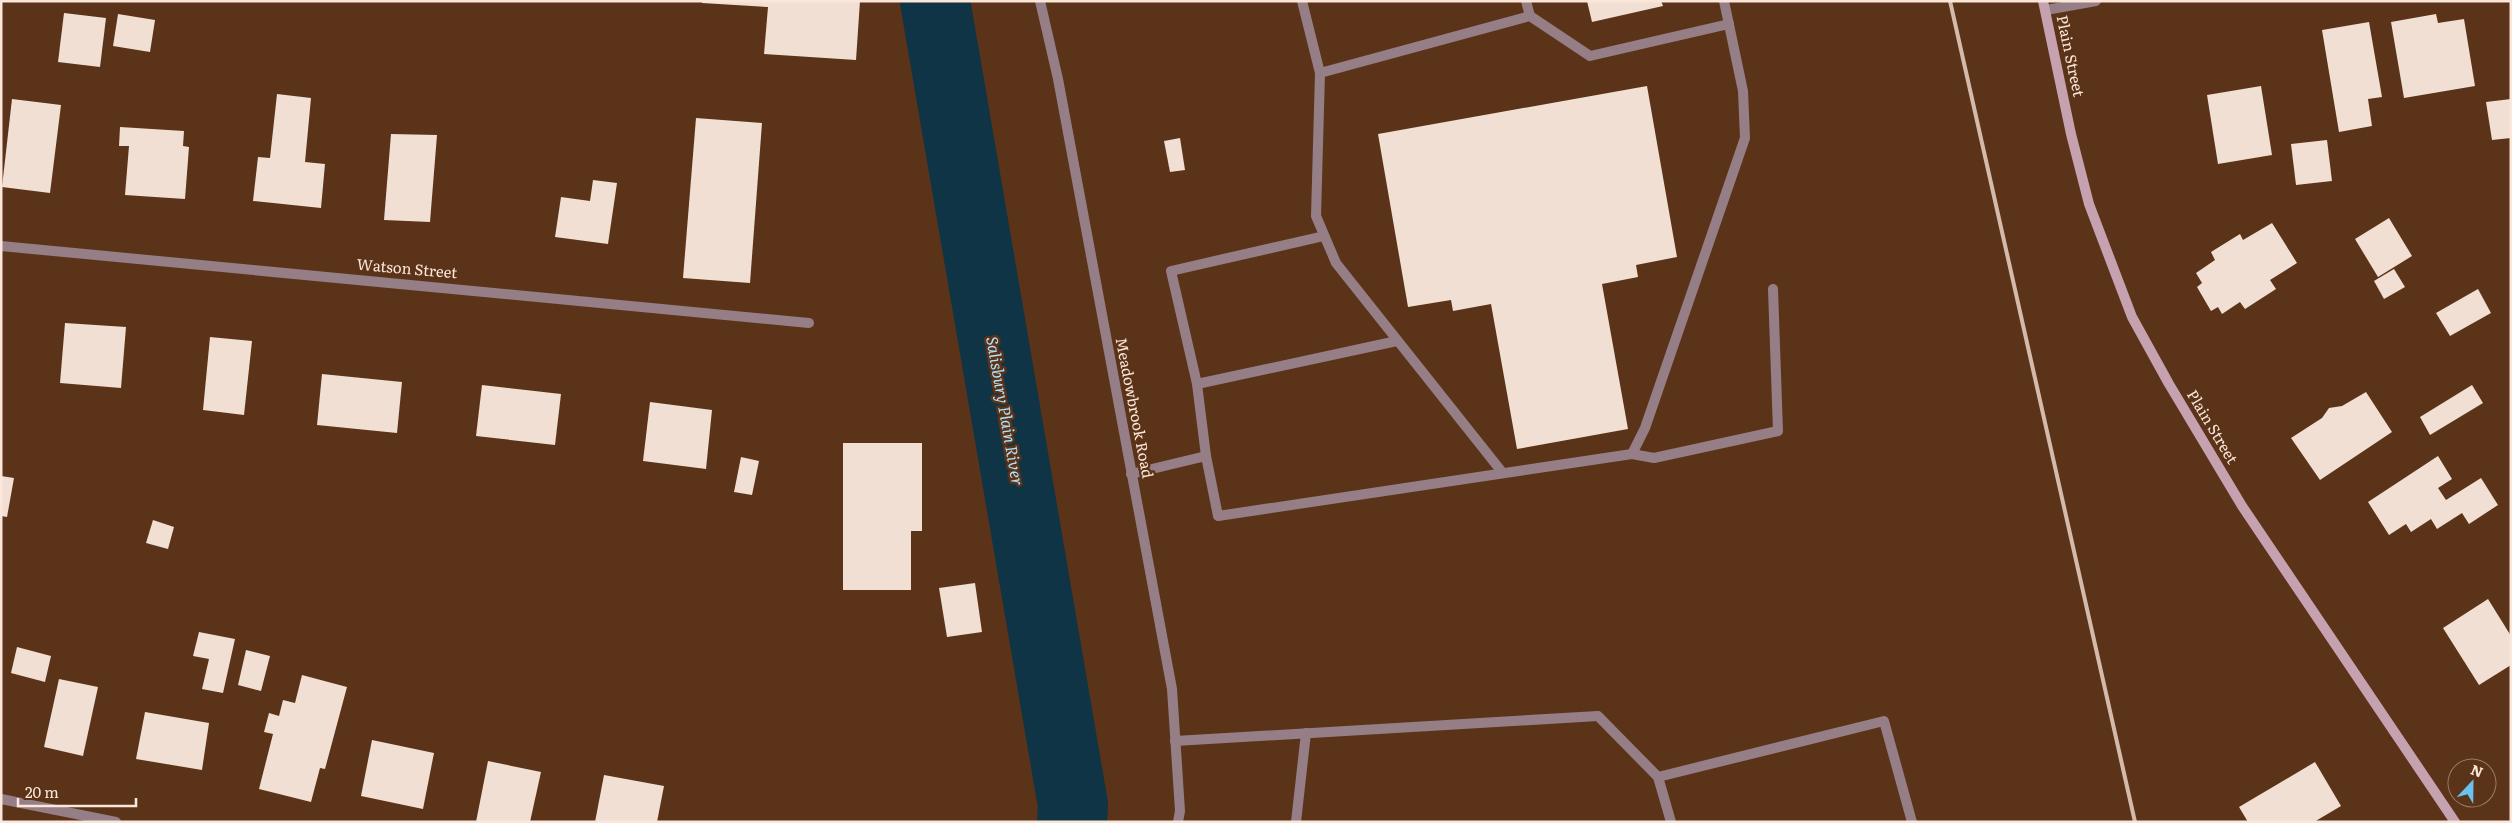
<svg xmlns="http://www.w3.org/2000/svg" width="2512" height="823" viewBox="0 0 2512 823" font-family="Literata,serif">
	<style>
		.lines { fill: none; stroke-linecap: round; stroke-linejoin: round }
		.river { stroke: #0f3445; stroke-width: 70 }
		.building { fill: #f2dfd4 }
		.service { stroke: #967e87; stroke-width: 10 }
		.minor { stroke: #967e87; stroke-width: 10 }
		.tertiary { stroke: #967e87; stroke-width: 10 }
		.secondary { stroke: #c6a1b0; stroke-width: 10 }
		.rail { stroke: #d3baaa; stroke-width: 4 }
		.labels { text-anchor: middle; stroke-width: 5; stroke-linejoin: round; paint-order: stroke }
		.street-label { font-size: 15px; fill: #fbe6da; stroke: #5b3319 }
		.water-label { font-size: 16px; font-style: italic; fill: #b0e2fd; stroke: #5b3319 }
	</style>
	<rect width="100%" height="100%" fill="#5b3319"/>
	<g class="lines">
		<path class="river" d="M 935,1 L 1073,805 L 1072,822"/>
	</g>
	<g class="building">
		<path d="M 702,1 L 860,1 L 856,60 L 764,54 L 768,7 L 702,3 Z"/>
		<path d="M 1587,1 L 1661,1 L 1663,6 L 1592,22 Z"/>
		<path d="M 64,13 L 106,18 L 100,67 L 58,62 Z"/>
		<path d="M 118,14 L 155,20 L 150,52 L 113,46 Z"/>
		<path d="M 2436,14 L 2438,23 L 2464,19 L 2475,86 L 2404,98 L 2391,22 Z"/>
		<path d="M 2369,22 L 2382,97 L 2368,99 L 2372,126 L 2339,132 L 2322,30 Z"/>
		<path d="M 1647,86 L 1677,257 L 1636,265 L 1638,277 L 1602,284 L 1628,429 L 1517,449 L 1491,304 L 1453,311 L 1451,300 L 1408,307 L 1378,134 Z"/>
		<path d="M 2261,86 L 2272,155 L 2218,164 L 2207,95 Z"/>
		<path d="M 277,94 L 311,98 L 305,162 L 325,164 L 321,208 L 253,201 L 258,157 L 270,158 Z"/>
		<path d="M 12,99 L 61,105 L 50,193 L 2,187 Z"/>
		<path d="M 2511,99 L 2511,138 L 2492,140 L 2486,102 Z"/>
		<path d="M 696,118 L 762,123 L 750,283 L 683,278 Z"/>
		<path d="M 120,127 L 184,131 L 183,146 L 189,147 L 185,199 L 125,195 L 129,146 L 119,146 Z"/>
		<path d="M 391,134 L 437,135 L 430,222 L 384,220 Z"/>
		<path d="M 1180,138 L 1185,170 L 1170,172 L 1164,141 Z"/>
		<path d="M 2327,140 L 2332,181 L 2296,185 L 2291,144 Z"/>
		<path d="M 593,180 L 617,183 L 608,244 L 555,237 L 561,197 L 590,201 Z"/>
		<path d="M 2389,218 L 2412,256 L 2378,277 L 2355,239 Z"/>
		<path d="M 2272,223 L 2297,263 L 2270,280 L 2276,289 L 2245,309 L 2240,302 L 2222,314 L 2218,307 L 2211,311 L 2197,287 L 2202,283 L 2196,273 L 2215,260 L 2211,252 L 2240,234 L 2243,240 Z"/>
		<path d="M 2394,269 L 2405,287 L 2384,299 L 2374,281 Z"/>
		<path d="M 2478,289 L 2491,313 L 2450,336 L 2436,313 Z"/>
		<path d="M 65,323 L 126,327 L 121,388 L 60,383 Z"/>
		<path d="M 210,337 L 252,341 L 244,415 L 203,410 Z"/>
		<path d="M 322,374 L 402,382 L 397,433 L 317,425 Z"/>
		<path d="M 482,385 L 561,394 L 555,445 L 476,436 Z"/>
		<path d="M 2472,385 L 2483,403 L 2430,435 L 2420,417 Z"/>
		<path d="M 2366,392 L 2392,432 L 2320,480 L 2291,438 L 2322,418 L 2329,408 L 2342,406 Z"/>
		<path d="M 650,402 L 712,410 L 706,469 L 643,461 Z"/>
		<path d="M 843,443 L 922,443 L 922,531 L 911,531 L 911,590 L 843,590 Z"/>
		<path d="M 2438,456 L 2452,479 L 2438,488 L 2446,500 L 2481,478 L 2498,505 L 2469,524 L 2462,513 L 2437,529 L 2431,519 L 2411,532 L 2406,524 L 2389,535 L 2368,502 Z"/>
		<path d="M 741,457 L 759,461 L 752,495 L 734,492 Z"/>
		<path d="M 1,476 L 14,478 L 7,517 L 1,516 Z"/>
		<path d="M 153,520 L 174,527 L 168,549 L 146,543 Z"/>
		<path d="M 975,583 L 982,632 L 947,637 L 939,588 Z"/>
		<path d="M 2488,599 L 2511,636 L 2511,665 L 2479,685 L 2443,628 Z"/>
		<path d="M 199,632 L 235,639 L 223,693 L 202,689 L 209,659 L 193,656 Z"/>
		<path d="M 17,647 L 51,656 L 45,682 L 11,673 Z"/>
		<path d="M 246,650 L 270,656 L 261,691 L 238,685 Z"/>
		<path d="M 302,675 L 347,687 L 325,769 L 320,768 L 311,802 L 259,789 L 273,734 L 264,732 L 269,713 L 279,716 L 283,700 L 295,703 Z"/>
		<path d="M 59,679 L 98,687 L 83,756 L 44,747 Z"/>
		<path d="M 145,712 L 209,723 L 202,770 L 136,759 Z"/>
		<path d="M 372,740 L 434,753 L 423,809 L 361,796 Z"/>
		<path d="M 488,761 L 541,772 L 530,822 L 476,822 Z"/>
		<path d="M 2315,762 L 2341,806 L 2314,822 L 2248,822 L 2239,807 Z"/>
		<path d="M 604,775 L 664,786 L 657,822 L 595,822 Z"/>
	</g>
	<g class="lines">
		<g class="service">
			<path d="M 1302,1 L 1320,73 L 1316,216 L 1336,263 L 1502,472"/>
			<path d="M 1526,1 L 1530,16"/>
			<path d="M 1320,73 L 1530,16 L 1590,56 L 1729,24"/>
			<path d="M 1197,384 L 1397,341"/>
			<path d="M 1632,454 L 1654,458 L 1778,431 L 1773,289"/>
			<path d="M 1206,456 L 1197,384 L 1171,271 L 1324,236"/>
			<path d="M 1131,474 L 1206,456 L 1218,516 L 1632,454 L 1645,428 L 1745,138 L 1743,91 L 1724,1"/>
			<path d="M 1175,741 L 1598,716 L 1658,777 L 1671,822"/>
			<path d="M 1658,777 L 1884,721 L 1912,822"/>
			<path d="M 1296,822 L 1306,733"/>
		</g>
		<g class="minor">
			<path d="M 1040,1 L 1058,79 L 1172,689 L 1180,811 L 1178,822"/>
			<path d="M 1,246 L 809,323"/>
			<path d="M 1,799 L 116,822"/>
		</g>
		<path class="tertiary" d="M 2046,10 L 2096,1"/>
		<path class="secondary" d="M 2043,1 L 2071,134 L 2089,204 L 2132,317 L 2169,384 L 2242,506 L 2455,822"/>
		<path class="rail" d="M 1950,1 L 2135,822"/>
	</g>
	<g class="labels">
		<g class="street-label">
			<text transform="translate(2070 56) rotate(78)" y="5">Plain Street</text>
			<text transform="translate(407 269) rotate(5)" y="5">Watson Street</text>
			<text transform="translate(1134 408) rotate(79)" y="5">Meadowbrook Road</text>
			<text transform="translate(2212 427) rotate(59)" y="5">Plain Street</text>
		</g>
		<g class="water-label">
			<text transform="translate(1005 411) rotate(80)" y="6">Salisbury Plain River</text>
		</g>
	</g>
	<rect width="2512" height="823" fill="none" stroke="#fbe6da" stroke-width="5"/>
	<g transform="translate(2472 783) rotate(22)"><circle r="24" fill="#5b3319" stroke="#9b7b66"/>
	<path d="M0-4L9 19L0 12L-9 19Z" fill="#69c3f1"/>
	<text y="-8" font-size="14" font-weight="bold" text-anchor="middle" fill="#fbe6da">N</text>
	</g>
	<path d="M18 798v8h118v-8" fill="none" stroke="#fbe6da" stroke-width="2.5"/>
	<text x="25" y="798" font-size="15" fill="#fbe6da" stroke="#5b3319" stroke-width="4" paint-order="stroke">20 m</text>
</svg>
